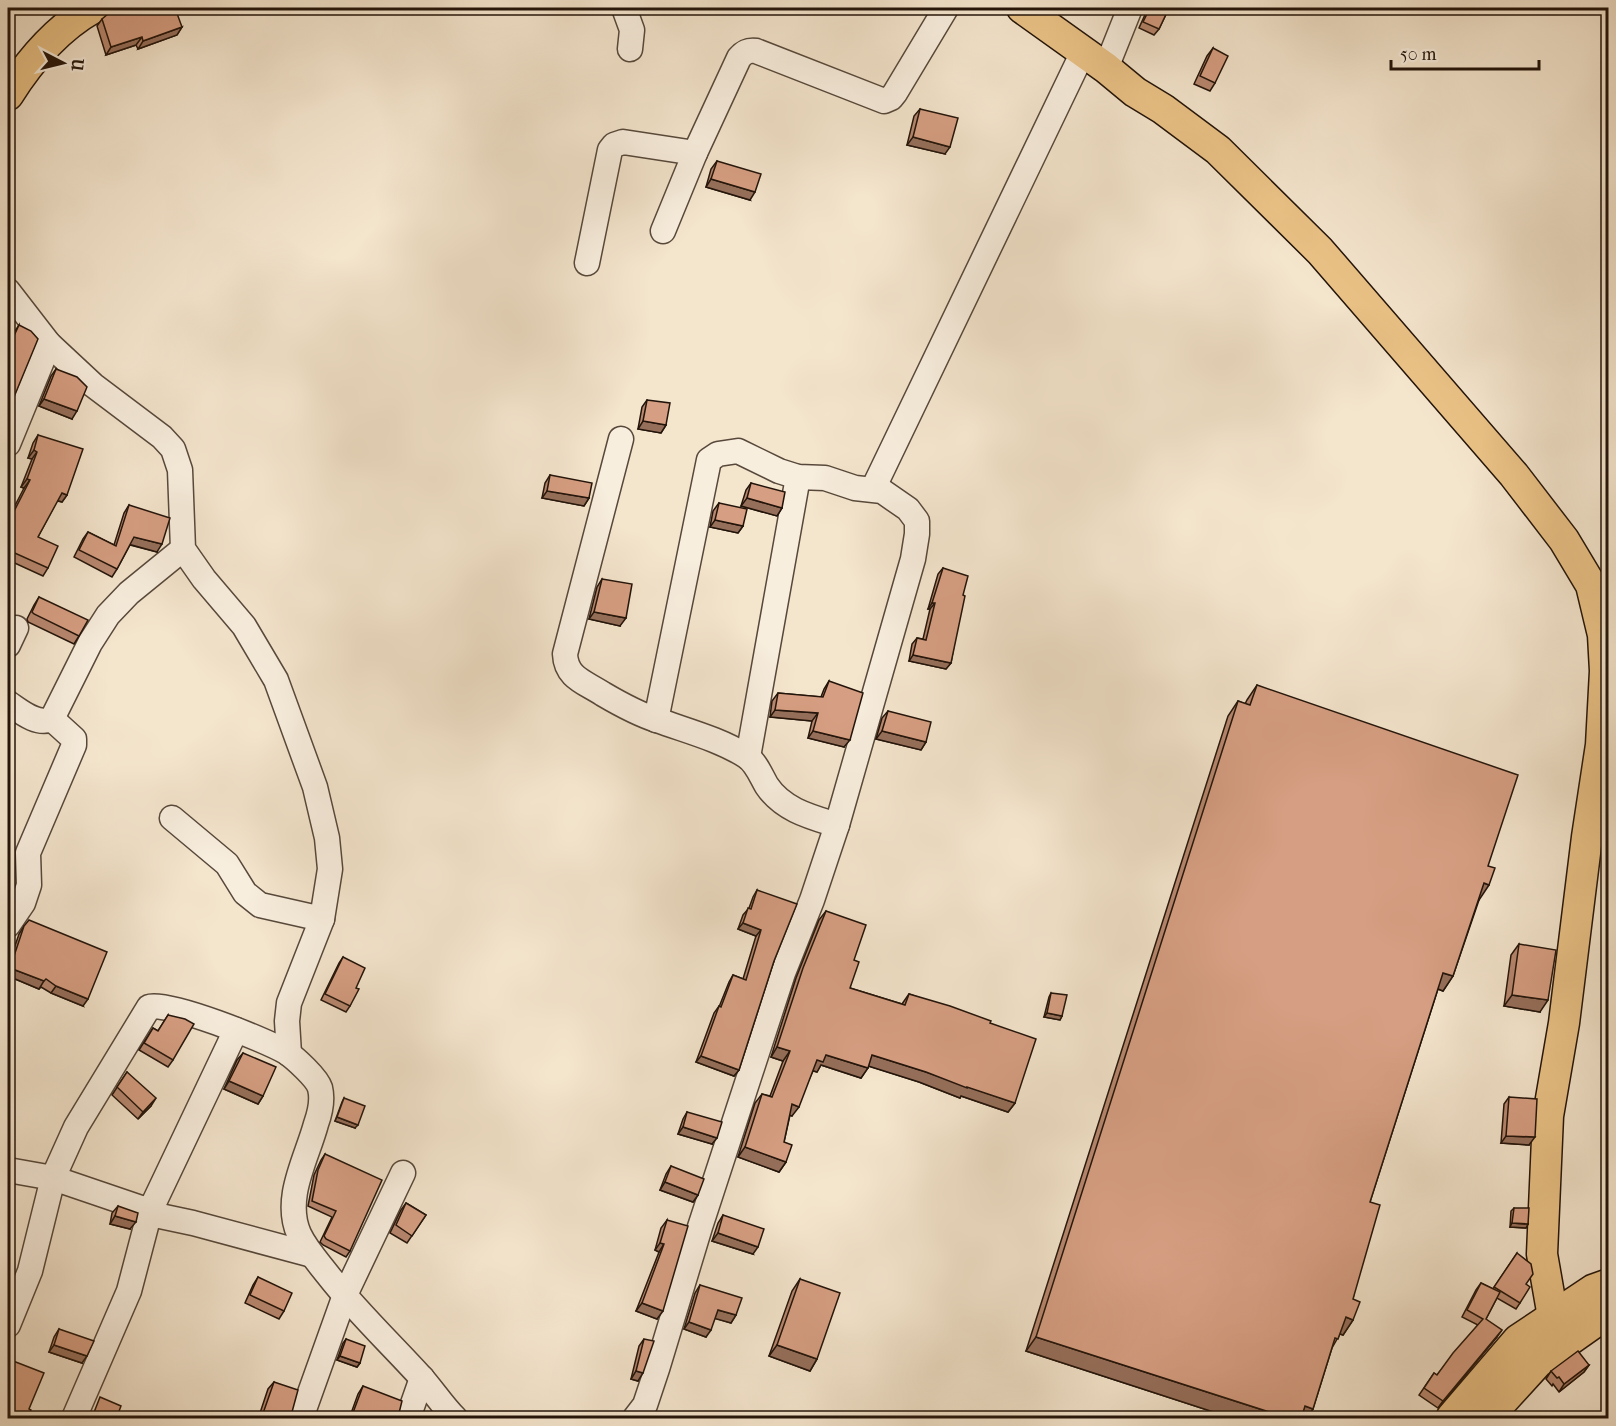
<svg xmlns="http://www.w3.org/2000/svg" width="1616" height="1426" viewBox="0 0 1616 1426" font-family="'IM FELL French Canon',serif">
	<style>
		.lines { fill: none; stroke-linecap: round; stroke-linejoin: round }
		.minor-casing { stroke: #57483b; stroke-width: 27 }
		.major-casing { stroke: #23140a; stroke-width: 33 }
		.highway-casing { stroke: #23140a; stroke-width: 36 }
		.minor { stroke: #f8eede; stroke-width: 24 }
		.major { stroke: #eac286; stroke-width: 30 }
		.highway { stroke: #eac286; stroke-width: 33 }
		.wall { fill: #b88870; stroke: #23140a; stroke-width: 1.5 }
		.shaded-wall { fill: #966f5b; stroke: #23140a; stroke-width: 1.5 }
		.building { fill: #d69e82; stroke: #23140a; stroke-width: 1.5 }
	</style>
	<rect width="100%" height="100%" fill="#f4e5cd"/>
	<filter id="stains"><feTurbulence type="fractalNoise" baseFrequency=".00333" numOctaves="4"/><feColorMatrix values="0 0 0 0 .2 0 0 0 0 .09 0 0 0 0 .02 0 0 0 .5 -.17"/></filter>
	<radialGradient id="worn" r=".72"><stop offset=".6" stop-color="#630" stop-opacity="0"/><stop offset="1" stop-color="#630" stop-opacity=".3"/></radialGradient>
	<g class="lines">
		<defs>
			<g id="minor">
				<path d="M 624,8 L 632,30 L 630,49"/>
				<path d="M 1106,68 L 1130,8"/>
				<path d="M 663,231 L 695,153 L 739,58 C 744,52 748,50 756,51 L 884,101 L 891,98 L 895,93 L 946,8"/>
				<path d="M 587,263 L 610,150 L 614,145 L 623,142 L 695,153"/>
				<path d="M 8,291 L 49,344 L 93,385 L 162,437 L 173,449 L 180,470 L 183,549 L 204,579 L 244,626 L 276,680 L 315,787 L 327,838 L 330,869 L 322,919 L 289,1003 L 287,1021 L 289,1054"/>
				<path d="M 621,439 L 565,654 C 566,678 585,682 603,694 C 620,704 638,714 657,720 C 687,731 719,739 746,756 C 756,762 761,776 767,786 C 783,810 811,817 837,825"/>
				<path d="M 8,444 L 49,344"/>
				<path d="M 873,489 L 1083,52"/>
				<path d="M 8,645 L 16,628"/>
				<path d="M 8,703 C 20,711 37,726 52,719 L 90,643 L 108,615 L 129,593 L 183,549"/>
				<path d="M 748,757 L 798,477"/>
				<path d="M 172,818 L 227,864 L 245,893 L 260,905 L 322,919"/>
				<path d="M 8,925 L 23,903 L 29,885 L 28,853 L 74,745 L 74,739 L 52,719"/>
				<path d="M 8,1170 L 53,1178 L 150,1211 L 236,1030"/>
				<path d="M 8,1325 L 30,1271 L 53,1178 L 76,1127 L 149,1007 C 166,1000 268,1041 286,1052 C 295,1058 317,1078 320,1088 C 323,1100 320,1113 316,1124 C 307,1158 283,1198 299,1234 C 306,1249 318,1262 328,1275 C 356,1311 389,1342 420,1376 C 432,1389 442,1405 455,1418"/>
				<path d="M 74,1418 L 129,1291 L 150,1211 L 160,1216 L 193,1223 L 312,1255"/>
				<path d="M 301,1418 L 345,1295 L 403,1173"/>
				<path d="M 408,1418 L 422,1378"/>
				<path d="M 635,1418 L 645,1405 L 657,1369 L 700,1227 L 783,973 L 812,900 L 837,825 L 913,559 L 917,534 L 917,521 L 908,509 L 882,491 L 855,488 L 825,478 L 798,477 L 779,471 L 738,451 L 718,454 L 709,460 L 656,720"/>
			</g>
			<g id="major">
				<path d="M 1022,8 L 1106,68 L 1135,92 L 1163,109 L 1218,150 L 1320,251 L 1514,475 L 1564,540 L 1591,585 L 1603,635 L 1605,671 L 1601,745 L 1587,837 L 1564,1023 L 1548,1116 L 1542,1254 L 1553,1317"/>
				<path d="M 8,95 C 30,60 56,29 93,8"/>
			</g>
			<g id="highway">
				<path d="M 1453,1418 L 1519,1341 L 1594,1291 L 1608,1286"/>
				<path d="M 1485,1418 L 1537,1361 L 1608,1311"/>
			</g>
		</defs>
		<use href="#minor" class="minor-casing"/>
		<use href="#major" class="major-casing"/>
		<use href="#highway" class="highway-casing"/>
		<use href="#minor" class="minor"/>
		<use href="#major" class="major"/>
		<use href="#highway" class="highway"/>
	</g>
	<g class="wall">
		<path d="M 1148,8 L 1169,8 L 1159,29 L 1154,35 L 1139,28 Z"/>
		<path d="M 102,19 L 182,27 L 177,35 L 138,49 L 136,45 L 106,55 L 97,26 Z"/>
		<path d="M 1213,48 L 1215,83 L 1210,91 L 1194,84 L 1207,56 Z"/>
		<path d="M 920,109 L 945,154 L 907,145 L 914,116 Z"/>
		<path d="M 717,161 L 750,200 L 706,187 L 711,169 Z"/>
		<path d="M 19,325 L 14,397 L 9,404 L 8,404 L 8,336 L 11,337 Z"/>
		<path d="M 56,369 L 72,419 L 39,406 L 51,376 Z"/>
		<path d="M 647,400 L 666,425 L 661,433 L 638,429 L 642,407 Z"/>
		<path d="M 38,435 L 67,495 L 62,502 L 57,501 L 38,537 L 48,568 L 43,576 L 8,560 L 8,519 L 24,488 L 21,487 L 32,459 L 28,458 L 33,443 Z"/>
		<path d="M 550,475 L 589,498 L 584,506 L 542,498 L 545,483 Z"/>
		<path d="M 751,483 L 782,508 L 777,516 L 741,506 L 746,490 Z"/>
		<path d="M 719,503 L 743,526 L 738,533 L 710,527 L 713,511 Z"/>
		<path d="M 129,505 L 157,552 L 130,545 L 117,569 L 112,577 L 74,557 L 83,539 L 88,532 L 114,545 L 124,513 Z"/>
		<path d="M 943,568 L 963,595 L 951,663 L 946,669 L 909,661 L 912,644 L 917,638 L 923,639 L 930,609 L 928,609 L 938,574 Z"/>
		<path d="M 602,579 L 620,626 L 589,619 L 597,587 Z"/>
		<path d="M 39,597 L 79,636 L 74,644 L 28,622 L 27,619 L 34,605 Z"/>
		<path d="M 829,681 L 844,747 L 808,738 L 812,721 L 770,717 L 772,701 L 778,693 L 821,697 L 824,689 Z"/>
		<path d="M 1257,685 L 1488,866 L 1479,900 L 1453,976 L 1443,991 L 1438,989 L 1370,1202 L 1353,1299 L 1353,1320 L 1343,1335 L 1340,1334 L 1332,1348 L 1313,1409 L 1306,1419 L 1235,1419 L 1026,1351 L 1228,716 L 1238,701 L 1245,704 L 1247,700 Z"/>
		<path d="M 888,711 L 926,742 L 921,750 L 876,739 L 882,718 Z"/>
		<path d="M 757,890 L 774,961 L 739,1070 L 734,1076 L 696,1062 L 714,1013 L 719,1006 L 719,1007 L 729,982 L 733,975 L 743,979 L 756,936 L 738,929 L 743,915 L 749,908 L 753,897 Z"/>
		<path d="M 826,911 L 854,960 L 850,988 L 902,1004 L 909,994 L 990,1023 L 1015,1103 L 1008,1112 L 961,1096 L 960,1098 L 919,1082 L 869,1066 L 861,1078 L 821,1065 L 817,1072 L 813,1071 L 792,1116 L 790,1115 L 784,1142 L 786,1162 L 779,1172 L 738,1157 L 755,1103 L 762,1094 L 770,1096 L 783,1061 L 771,1057 L 796,978 L 819,920 Z"/>
		<path d="M 24,926 L 83,1006 L 51,993 L 41,987 L 39,989 L 8,976 L 8,966 L 19,934 Z"/>
		<path d="M 1519,944 L 1540,1012 L 1504,1006 L 1511,955 Z"/>
		<path d="M 343,957 L 356,988 L 350,1006 L 346,1012 L 321,1000 L 339,963 Z"/>
		<path d="M 1051,993 L 1062,1016 L 1060,1020 L 1044,1017 L 1049,997 Z"/>
		<path d="M 168,1015 L 173,1060 L 168,1067 L 139,1050 L 153,1028 L 158,1031 Z"/>
		<path d="M 243,1053 L 263,1096 L 258,1104 L 224,1089 L 237,1060 Z"/>
		<path d="M 127,1072 L 151,1106 L 138,1119 L 112,1095 Z"/>
		<path d="M 1509,1097 L 1529,1145 L 1501,1143 L 1504,1104 Z"/>
		<path d="M 344,1098 L 355,1128 L 335,1121 L 342,1102 Z"/>
		<path d="M 687,1112 L 712,1144 L 678,1134 L 683,1119 Z"/>
		<path d="M 325,1154 L 350,1251 L 346,1257 L 323,1245 L 320,1242 L 332,1217 L 308,1206 L 314,1175 L 321,1160 Z"/>
		<path d="M 671,1166 L 698,1195 L 693,1202 L 660,1190 L 666,1174 Z"/>
		<path d="M 406,1203 L 426,1215 L 407,1243 L 390,1233 L 401,1210 Z"/>
		<path d="M 118,1206 L 130,1229 L 110,1224 L 112,1213 Z"/>
		<path d="M 1514,1208 L 1528,1224 L 1526,1228 L 1510,1227 L 1511,1211 Z"/>
		<path d="M 723,1215 L 753,1254 L 712,1241 L 718,1223 Z"/>
		<path d="M 667,1220 L 657,1319 L 636,1311 L 659,1252 L 655,1250 L 661,1228 Z"/>
		<path d="M 1517,1253 L 1526,1284 L 1520,1303 L 1516,1309 L 1497,1298 L 1486,1319 L 1497,1337 L 1438,1408 L 1419,1395 L 1434,1373 L 1437,1375 L 1478,1325 L 1462,1317 L 1476,1290 L 1481,1283 L 1493,1289 Z"/>
		<path d="M 258,1277 L 284,1311 L 279,1319 L 245,1303 L 253,1285 Z"/>
		<path d="M 800,1279 L 817,1359 L 810,1371 L 769,1356 L 792,1291 Z"/>
		<path d="M 700,1285 L 736,1315 L 731,1323 L 715,1318 L 706,1337 L 684,1329 L 695,1293 Z"/>
		<path d="M 59,1329 L 82,1363 L 49,1352 L 54,1337 Z"/>
		<path d="M 346,1339 L 360,1363 L 357,1367 L 337,1360 L 343,1343 Z"/>
		<path d="M 644,1339 L 638,1381 L 631,1379 L 639,1346 Z"/>
		<path d="M 1589,1365 L 1584,1372 L 1559,1392 L 1553,1384 L 1552,1386 L 1546,1379 L 1551,1371 Z"/>
		<path d="M 274,1382 L 292,1412 L 295,1419 L 258,1419 L 268,1389 Z"/>
		<path d="M 363,1386 L 399,1413 L 403,1419 L 349,1419 L 358,1394 Z"/>
	</g>
	<g class="shaded-wall">
		<path d="M 182,27 L 177,35 L 138,49 L 143,41 Z"/>
		<path d="M 142,37 L 136,45 L 106,55 L 111,47 Z"/>
		<path d="M 913,137 L 950,147 L 945,154 L 907,145 Z"/>
		<path d="M 711,179 L 755,192 L 750,200 L 706,187 Z"/>
		<path d="M 44,399 L 77,411 L 72,419 L 39,406 Z"/>
		<path d="M 643,421 L 666,425 L 661,433 L 638,429 Z"/>
		<path d="M 34,450 L 37,452 L 32,459 L 28,458 Z"/>
		<path d="M 27,479 L 30,480 L 24,488 L 21,487 Z"/>
		<path d="M 547,491 L 589,498 L 584,506 L 542,498 Z"/>
		<path d="M 62,493 L 67,495 L 62,502 L 56,500 Z"/>
		<path d="M 747,498 L 782,508 L 777,516 L 741,506 Z"/>
		<path d="M 715,520 L 743,526 L 738,533 L 710,527 Z"/>
		<path d="M 134,537 L 162,544 L 157,552 L 128,544 Z"/>
		<path d="M 932,603 L 935,603 L 930,609 L 928,609 Z"/>
		<path d="M 594,612 L 626,618 L 620,626 L 589,619 Z"/>
		<path d="M 913,655 L 951,663 L 946,669 L 909,661 Z"/>
		<path d="M 775,710 L 818,713 L 812,721 L 770,717 Z"/>
		<path d="M 813,731 L 850,740 L 844,747 L 808,738 Z"/>
		<path d="M 882,731 L 926,742 L 921,750 L 876,739 Z"/>
		<path d="M 1484,883 L 1489,885 L 1479,900 L 1473,898 Z"/>
		<path d="M 743,923 L 761,930 L 756,936 L 738,929 Z"/>
		<path d="M 10,968 L 44,981 L 39,989 L 8,976 L 8,971 Z"/>
		<path d="M 1443,973 L 1453,976 L 1443,991 L 1433,987 Z"/>
		<path d="M 56,986 L 88,999 L 83,1006 L 51,993 Z"/>
		<path d="M 1512,995 L 1548,1000 L 1540,1012 L 1504,1006 Z"/>
		<path d="M 1047,1013 L 1062,1016 L 1060,1020 L 1044,1017 Z"/>
		<path d="M 777,1047 L 790,1051 L 783,1061 L 771,1057 Z"/>
		<path d="M 826,1055 L 868,1068 L 861,1078 L 821,1065 L 817,1072 L 811,1070 L 817,1060 Z"/>
		<path d="M 872,1055 L 926,1072 L 1015,1103 L 1008,1112 L 961,1096 L 960,1098 L 919,1082 L 865,1065 Z"/>
		<path d="M 701,1056 L 739,1070 L 734,1076 L 696,1062 Z"/>
		<path d="M 229,1081 L 263,1096 L 258,1104 L 224,1089 Z"/>
		<path d="M 156,1098 L 151,1106 L 138,1119 L 143,1112 Z"/>
		<path d="M 792,1104 L 799,1107 L 792,1116 L 785,1114 Z"/>
		<path d="M 337,1117 L 358,1125 L 355,1128 L 335,1121 Z"/>
		<path d="M 683,1127 L 717,1138 L 712,1144 L 678,1134 Z"/>
		<path d="M 1506,1136 L 1535,1137 L 1529,1145 L 1501,1143 Z"/>
		<path d="M 745,1147 L 786,1162 L 779,1172 L 738,1157 Z"/>
		<path d="M 665,1182 L 698,1195 L 693,1202 L 660,1190 Z"/>
		<path d="M 115,1216 L 136,1222 L 130,1229 L 110,1224 Z"/>
		<path d="M 1512,1223 L 1528,1224 L 1526,1228 L 1510,1227 Z"/>
		<path d="M 718,1233 L 758,1247 L 753,1254 L 712,1241 Z"/>
		<path d="M 660,1243 L 664,1244 L 659,1252 L 655,1250 Z"/>
		<path d="M 642,1303 L 663,1311 L 657,1319 L 636,1311 Z"/>
		<path d="M 718,1310 L 736,1315 L 731,1323 L 713,1318 Z"/>
		<path d="M 1346,1317 L 1353,1320 L 1343,1335 L 1335,1332 Z"/>
		<path d="M 689,1322 L 711,1330 L 706,1337 L 684,1329 Z"/>
		<path d="M 1502,1330 L 1497,1337 L 1438,1408 L 1443,1401 Z"/>
		<path d="M 1036,1337 L 1291,1419 L 1235,1419 L 1026,1351 Z"/>
		<path d="M 54,1345 L 87,1356 L 82,1363 L 49,1352 Z"/>
		<path d="M 777,1345 L 817,1359 L 810,1371 L 769,1356 Z"/>
		<path d="M 340,1356 L 360,1363 L 357,1367 L 337,1360 Z"/>
		<path d="M 1589,1365 L 1584,1372 L 1559,1392 L 1564,1384 Z"/>
		<path d="M 636,1371 L 643,1373 L 638,1381 L 631,1379 Z"/>
		<path d="M 1305,1406 L 1313,1409 L 1306,1419 L 1296,1419 Z"/>
		<path d="M 93,1415 L 100,1419 L 91,1419 Z"/>
	</g>
	<g class="building">
		<path d="M 115,8 L 175,8 L 182,27 L 143,41 L 142,37 L 111,47 L 102,19 Z"/>
		<path d="M 1150,8 L 1169,8 L 1159,29 L 1143,22 Z"/>
		<path d="M 1213,48 L 1228,56 L 1215,83 L 1200,76 Z"/>
		<path d="M 920,109 L 958,118 L 950,147 L 913,137 Z"/>
		<path d="M 717,161 L 761,174 L 755,192 L 711,179 Z"/>
		<path d="M 19,325 L 31,331 L 38,339 L 14,397 L 8,394 L 8,336 L 13,338 Z"/>
		<path d="M 56,369 L 77,377 L 87,387 L 77,411 L 44,399 Z"/>
		<path d="M 647,400 L 670,403 L 666,425 L 643,421 Z"/>
		<path d="M 38,435 L 83,449 L 67,495 L 62,493 L 38,537 L 58,546 L 48,568 L 8,550 L 8,523 L 30,480 L 27,479 L 37,452 L 34,450 Z"/>
		<path d="M 550,475 L 592,483 L 589,498 L 547,491 Z"/>
		<path d="M 751,483 L 785,492 L 782,508 L 747,498 Z"/>
		<path d="M 719,503 L 747,509 L 743,526 L 715,520 Z"/>
		<path d="M 129,505 L 170,518 L 162,544 L 134,537 L 117,569 L 79,550 L 88,532 L 116,546 Z"/>
		<path d="M 943,568 L 968,576 L 963,595 L 965,596 L 951,663 L 913,655 L 917,638 L 926,640 L 935,603 L 932,603 Z"/>
		<path d="M 602,579 L 632,584 L 626,618 L 594,612 Z"/>
		<path d="M 39,597 L 88,620 L 79,636 L 34,614 L 32,612 Z"/>
		<path d="M 829,681 L 863,693 L 850,740 L 813,731 L 818,713 L 775,710 L 778,693 L 823,697 Z"/>
		<path d="M 1257,685 L 1518,775 L 1488,866 L 1495,868 L 1489,885 L 1484,883 L 1453,976 L 1443,973 L 1370,1202 L 1380,1205 L 1353,1299 L 1360,1302 L 1353,1320 L 1346,1317 L 1338,1339 L 1335,1338 L 1313,1409 L 1305,1406 L 1301,1419 L 1291,1419 L 1036,1337 L 1238,701 L 1250,705 Z"/>
		<path d="M 888,711 L 931,722 L 926,742 L 882,731 Z"/>
		<path d="M 757,890 L 797,904 L 774,961 L 739,1070 L 701,1056 L 719,1006 L 721,1007 L 733,975 L 746,980 L 761,930 L 743,923 L 748,908 L 751,909 Z"/>
		<path d="M 826,911 L 866,925 L 854,960 L 859,962 L 850,988 L 905,1005 L 909,994 L 950,1006 L 991,1021 L 990,1023 L 1036,1039 L 1015,1103 L 967,1087 L 967,1088 L 926,1072 L 872,1055 L 868,1068 L 826,1055 L 823,1062 L 817,1060 L 799,1107 L 792,1104 L 784,1142 L 792,1145 L 786,1162 L 745,1147 L 762,1094 L 772,1097 L 790,1051 L 777,1047 L 803,968 Z"/>
		<path d="M 29,920 L 107,952 L 88,999 L 56,986 L 46,979 L 44,981 L 10,968 L 24,926 Z"/>
		<path d="M 1519,944 L 1556,950 L 1548,1000 L 1512,995 Z"/>
		<path d="M 343,957 L 365,968 L 356,988 L 359,989 L 350,1006 L 325,994 Z"/>
		<path d="M 1051,993 L 1067,995 L 1062,1016 L 1047,1013 Z"/>
		<path d="M 168,1015 L 185,1019 L 194,1024 L 173,1060 L 144,1043 L 153,1028 L 158,1031 Z"/>
		<path d="M 243,1053 L 276,1067 L 263,1096 L 229,1081 Z"/>
		<path d="M 127,1072 L 156,1098 L 143,1112 L 117,1087 Z"/>
		<path d="M 1509,1097 L 1537,1099 L 1535,1137 L 1506,1136 Z"/>
		<path d="M 344,1098 L 365,1106 L 358,1125 L 337,1117 Z"/>
		<path d="M 687,1112 L 722,1122 L 717,1138 L 683,1127 Z"/>
		<path d="M 325,1154 L 382,1180 L 350,1251 L 326,1239 L 324,1236 L 336,1211 L 312,1201 L 318,1170 Z"/>
		<path d="M 671,1166 L 704,1179 L 698,1195 L 665,1182 Z"/>
		<path d="M 406,1203 L 426,1215 L 412,1236 L 396,1225 Z"/>
		<path d="M 118,1206 L 138,1213 L 136,1222 L 115,1216 Z"/>
		<path d="M 1514,1208 L 1529,1208 L 1528,1224 L 1512,1223 Z"/>
		<path d="M 723,1215 L 764,1229 L 758,1247 L 718,1233 Z"/>
		<path d="M 667,1220 L 688,1226 L 663,1311 L 642,1303 L 664,1244 L 660,1243 Z"/>
		<path d="M 1517,1253 L 1531,1264 L 1533,1274 L 1526,1284 L 1530,1287 L 1520,1303 L 1494,1287 Z"/>
		<path d="M 258,1277 L 292,1293 L 284,1311 L 250,1295 Z"/>
		<path d="M 800,1279 L 840,1293 L 817,1359 L 777,1345 Z"/>
		<path d="M 1481,1283 L 1500,1292 L 1486,1319 L 1502,1330 L 1443,1401 L 1424,1388 L 1434,1373 L 1437,1375 L 1453,1353 L 1483,1319 L 1467,1310 Z"/>
		<path d="M 700,1285 L 742,1298 L 736,1315 L 718,1310 L 711,1330 L 689,1322 Z"/>
		<path d="M 59,1329 L 94,1341 L 87,1356 L 54,1345 Z"/>
		<path d="M 346,1339 L 365,1346 L 360,1363 L 340,1356 Z"/>
		<path d="M 644,1339 L 654,1341 L 643,1373 L 636,1371 Z"/>
		<path d="M 1578,1351 L 1589,1365 L 1564,1384 L 1559,1377 L 1557,1378 L 1551,1371 Z"/>
		<path d="M 8,1359 L 44,1373 L 29,1409 L 31,1410 L 27,1419 L 8,1419 Z"/>
		<path d="M 274,1382 L 298,1390 L 292,1412 L 295,1419 L 261,1419 Z"/>
		<path d="M 363,1386 L 402,1401 L 399,1413 L 403,1419 L 351,1418 Z"/>
		<path d="M 100,1397 L 121,1406 L 116,1419 L 100,1419 L 93,1415 Z"/>
		<path d="M 1515,1411 L 1519,1414 L 1515,1419 L 1508,1419 Z"/>
	</g>
	<rect width="1616" height="1426" fill="none" stroke="#f4e5cd" stroke-width="30"/>
	<rect x="9" y="9" width="1598" height="1408" fill="none" stroke="#23140a" stroke-width="3"/>
	<rect x="15" y="15" width="1586" height="1396" fill="none" stroke="#23140a" stroke-width="1.5"/>
	<g transform="translate(63 63) rotate(97)" stroke="#f8eede" stroke-width="4.5" paint-order="stroke">
	<path d="M0-4.5L10 22L0 15L-10 22Z" fill="#23140a"/>
	<text y="-9" font-size="16" font-weight="bold" text-anchor="middle" fill="#23140a">U</text>
	</g>
	<path d="M1391 60v9h148v-9" fill="none" stroke="#23140a" stroke-width="3"/>
	<text x="1400" y="60" font-size="18" fill="#23140a" stroke="#f8eede" stroke-width="4.5" paint-order="stroke">50 m</text>
	<rect width="100%" height="100%" filter="url(#stains)"/>
	<rect width="100%" height="100%" fill="url(#worn)"/>
</svg>
